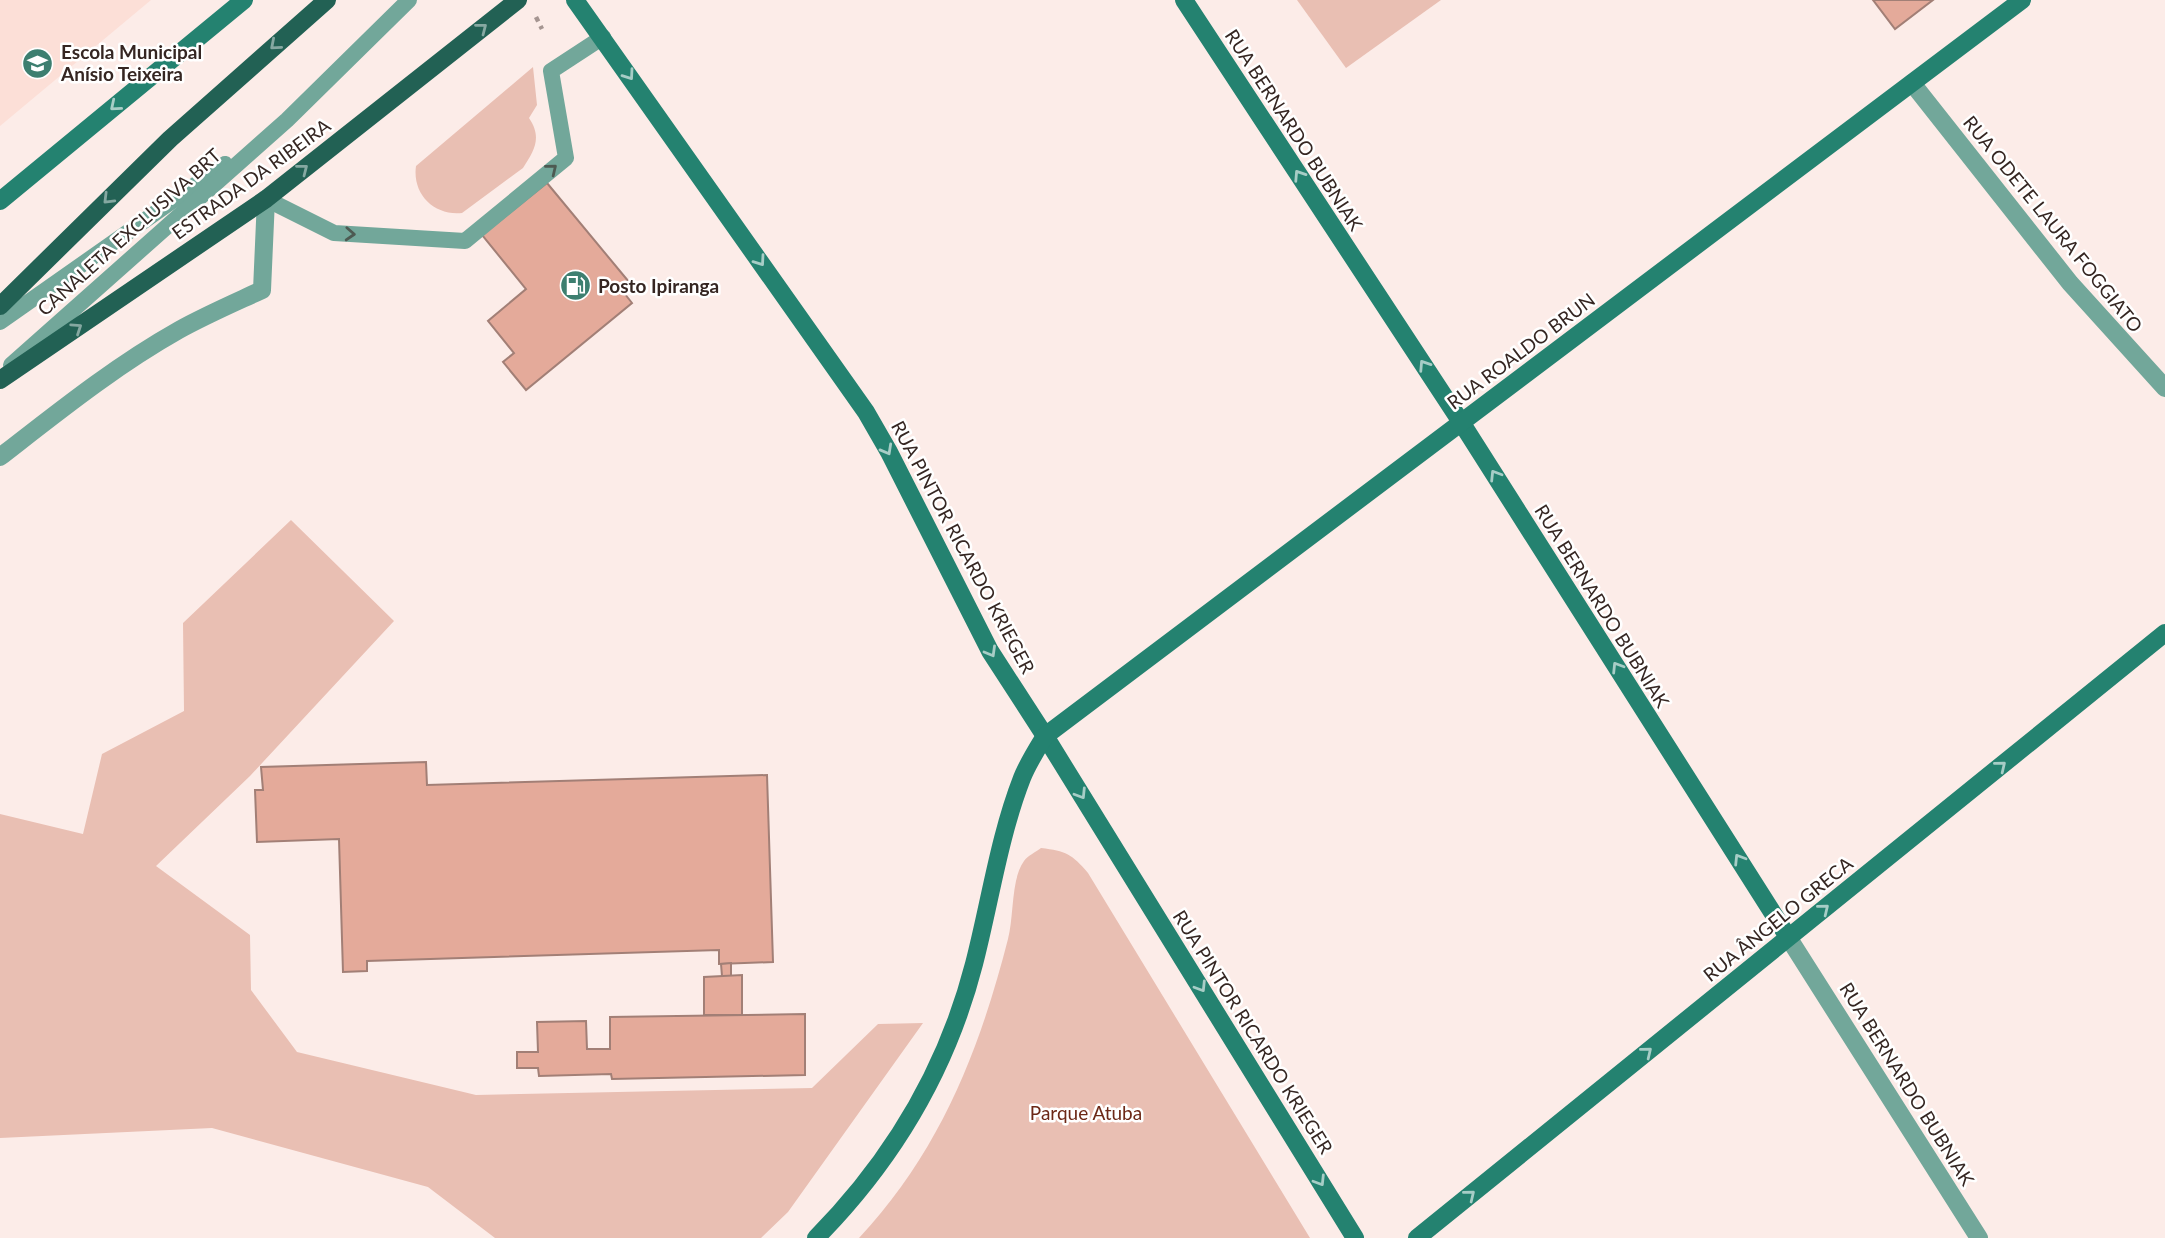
<svg xmlns="http://www.w3.org/2000/svg" width="2165" height="1238" viewBox="0 0 2165 1238" font-family="Lato,sans-serif">
	<style>
		.built { fill: #fcdfd7 }
		.green { fill: #e9bfb3 }
		.building { fill: #e4aa9a; stroke: #a27f76; stroke-width: 2 }
		.lines { fill: none; stroke-linecap: round; stroke-linejoin: round }
		.path { stroke: #a59591; stroke-width: 4.5; stroke-dasharray: 5 5; stroke-linecap: butt }
		.service { stroke: #72a79a; stroke-width: 16 }
		.minor { stroke: #72a79a; stroke-width: 18 }
		.tertiary { stroke: #72a79a; stroke-width: 18 }
		.secondary { stroke: #248270; stroke-width: 18 }
		.primary { stroke: #226154; stroke-width: 18 }
		.oneway { stroke: #85a8a1 }
		.oneway2 { stroke: #a7cdc6 }
		.oneway3 { stroke: #4d5a52 }
		.labels { text-anchor: middle; stroke-width: 5; stroke-linejoin: round; paint-order: stroke }
		.poi-label { font-size: 19px; font-weight: bold; fill: #352622; stroke: #fff; text-anchor: start }
		.street-label { font-size: 19px; fill: #352622; stroke: #fff }
		.park-label { font-size: 19px; fill: #6c2816; stroke: #fff }
	</style>
	<rect width="100%" height="100%" fill="#fcece8"/>
	<path class="built" d="M 0,0 L 151,0 L 0,126 Z"/>
	<g class="green">
		<path d="M 1297,0 L 1441,0 L 1346,68 Z"/>
		<path d="M 533,67 L 537,105 L 529,118 C 542,137 535,150 523,168 L 462,213 C 434,216 412,194 416,166 Z"/>
		<path d="M 291,520 L 394,621 L 250,776 L 156,866 L 250,935 L 251,990 L 297,1052 L 476,1095 L 812,1088 L 878,1024 L 923,1023 L 788,1212 L 761,1238 L 495,1238 L 428,1187 L 212,1128 L 0,1138 L 0,814 L 83,834 L 102,754 L 184,711 L 183,623 Z"/>
		<path d="M 1041,848 C 1066,851 1072,854 1088,873 L 1310,1238 L 859,1238 C 940,1151 979,1052 1008,939 C 1014,917 1011,878 1024,861 C 1027,856 1036,852 1041,848 Z"/>
	</g>
	<g class="building">
		<path d="M 1873,0 L 1933,0 L 1895,29 Z"/>
		<path d="M 547,183 L 629,282 L 621,289 L 632,303 L 526,390 L 503,362 L 514,353 L 488,321 L 526,289 L 482,235 Z"/>
		<path d="M 426,762 L 427,785 L 767,775 L 773,962 L 719,964 L 719,950 L 367,961 L 367,971 L 343,972 L 339,839 L 257,842 L 255,790 L 263,790 L 261,767 Z"/>
		<path d="M 731,963 L 731,976 L 722,976 L 721,964 Z"/>
		<path d="M 742,975 L 742,1015 L 704,1015 L 704,977 Z"/>
		<path d="M 805,1014 L 805,1075 L 612,1079 L 611,1074 L 539,1076 L 538,1068 L 517,1068 L 517,1052 L 538,1052 L 537,1022 L 586,1021 L 587,1049 L 610,1049 L 610,1017 Z"/>
	</g>
	<g class="lines">
		<path class="path" d="M 536,17 L 542,29"/>
		<g class="service">
			<path d="M 266,199 L 334,233 L 465,241 L 566,158 L 551,71 L 603,37"/>
			<path d="M 0,322 L 225,164"/>
			<path d="M 11,365 L 287,120 L 409,0"/>
		</g>
		<g class="minor">
			<path d="M 1912,83 L 2070,283 L 2165,388"/>
			<path d="M 0,457 C 58,412 115,366 179,330 C 206,315 234,303 262,290 L 266,199"/>
		</g>
		<path class="tertiary" d="M 1788,937 L 1979,1238"/>
		<g class="secondary">
			<path d="M 575,0 L 866,412 L 889,452 L 990,651 L 1045,736 L 1355,1238"/>
			<path d="M 1184,0 L 1461,422 L 1788,937"/>
			<path d="M 0,201 L 244,0"/>
			<path d="M 816,1238 C 892,1161 947,1069 974,964 C 990,902 999,837 1022,778 C 1028,763 1037,749 1045,736 L 2022,0"/>
			<path d="M 1417,1238 L 2165,633"/>
		</g>
		<g class="primary">
			<path d="M 0,306 L 170,139 L 327,0"/>
			<path d="M 0,380 L 266,199 L 518,0"/>
		</g>
	</g>
	<defs><path id="oneway-chevron" d="M-2-3.5L2.5 0L-2 3.5" fill="none" stroke-width="1.6" stroke-linecap="round" stroke-linejoin="round" transform="scale(1.75)"/></defs>
	<g class="oneway">
		<use href="#oneway-chevron" transform="translate(482 28) rotate(-38)"/>
		<use href="#oneway-chevron" transform="translate(275 45) rotate(139)"/>
		<use href="#oneway-chevron" transform="translate(303 169) rotate(-38)"/>
		<use href="#oneway-chevron" transform="translate(108 199) rotate(135)"/>
		<use href="#oneway-chevron" transform="translate(77 328) rotate(-34)"/>
	</g>
	<g class="oneway2">
		<use href="#oneway-chevron" transform="translate(629 75) rotate(55)"/>
		<use href="#oneway-chevron" transform="translate(115 106) rotate(140)"/>
		<use href="#oneway-chevron" transform="translate(1299 175) rotate(-123)"/>
		<use href="#oneway-chevron" transform="translate(760 261) rotate(55)"/>
		<use href="#oneway-chevron" transform="translate(1424 365) rotate(-123)"/>
		<use href="#oneway-chevron" transform="translate(887 450) rotate(61)"/>
		<use href="#oneway-chevron" transform="translate(1495 475) rotate(-122)"/>
		<use href="#oneway-chevron" transform="translate(991 652) rotate(60)"/>
		<use href="#oneway-chevron" transform="translate(1617 667) rotate(-122)"/>
		<use href="#oneway-chevron" transform="translate(2001 766) rotate(-39)"/>
		<use href="#oneway-chevron" transform="translate(1081 794) rotate(58)"/>
		<use href="#oneway-chevron" transform="translate(1739 859) rotate(-122)"/>
		<use href="#oneway-chevron" transform="translate(1824 909) rotate(-39)"/>
		<use href="#oneway-chevron" transform="translate(1201 987) rotate(58)"/>
		<use href="#oneway-chevron" transform="translate(1647 1052) rotate(-39)"/>
		<use href="#oneway-chevron" transform="translate(1320 1181) rotate(58)"/>
		<use href="#oneway-chevron" transform="translate(1470 1195) rotate(-39)"/>
	</g>
	<g class="oneway3">
		<use href="#oneway-chevron" transform="translate(552 169) rotate(-39)"/>
		<use href="#oneway-chevron" transform="translate(350 234) rotate(3)"/>
	</g>
	<defs>
		<symbol id="school-disc" viewBox="-11 -11 22 22"><circle r="9.5" fill="#3d7f70" stroke="#fff"/><path d="M0-5L7-2L0 1L-7-2ZM-4 1L0 2.5L4 1V4Q0 6-4 4Z" fill="#fff"/></symbol>
		<symbol id="fuel-disc" viewBox="-11 -11 22 22"><circle r="9.5" fill="#3d7f70" stroke="#fff"/><path d="M-5.5-6h7V0h2V4h1.3V-2.5L3-4.5l.8-.8L6-3V5H2.5V1h-1V6h-7ZM-4.2-4.7v3.2H.2V-4.7Z" fill="#fff"/></symbol>
	</defs>
	<g fill-rule="evenodd">
		<use href="#school-disc" x="20" y="46" width="35" height="35"/>
		<use href="#fuel-disc" x="558" y="268" width="35" height="35"/>
	</g>
	<g class="labels">
		<g class="poi-label">
			<text x="61" y="59">Escola Municipal<tspan x="61" dy="22">Anísio Teixeira</tspan></text>
			<text x="598" y="293">Posto Ipiranga</text>
		</g>
		<g class="street-label">
			<text transform="translate(1294 130) rotate(57)" y="7">RUA BERNARDO BUBNIAK</text>
			<text transform="translate(251 179) rotate(-36)" y="7">ESTRADA DA RIBEIRA</text>
			<text transform="translate(2053 224) rotate(51)" y="7">RUA ODETE LAURA FOGGIATO</text>
			<text transform="translate(129 232) rotate(-42)" y="7">CANALETA EXCLUSIVA BRT</text>
			<text transform="translate(1521 351) rotate(-37)" y="7">RUA ROALDO BRUN</text>
			<text transform="translate(963 547) rotate(62)" y="7">RUA PINTOR RICARDO KRIEGER</text>
			<text transform="translate(1602 606) rotate(58)" y="7">RUA BERNARDO BUBNIAK</text>
			<text transform="translate(1778 919) rotate(-39)" y="7">RUA ÂNGELO GRECA</text>
			<text transform="translate(1253 1032) rotate(58)" y="7">RUA PINTOR RICARDO KRIEGER</text>
			<text transform="translate(1907 1084) rotate(58)" y="7">RUA BERNARDO BUBNIAK</text>
		</g>
		<g class="park-label">
			<text x="1086" y="1120">Parque Atuba</text>
		</g>
	</g>
</svg>
